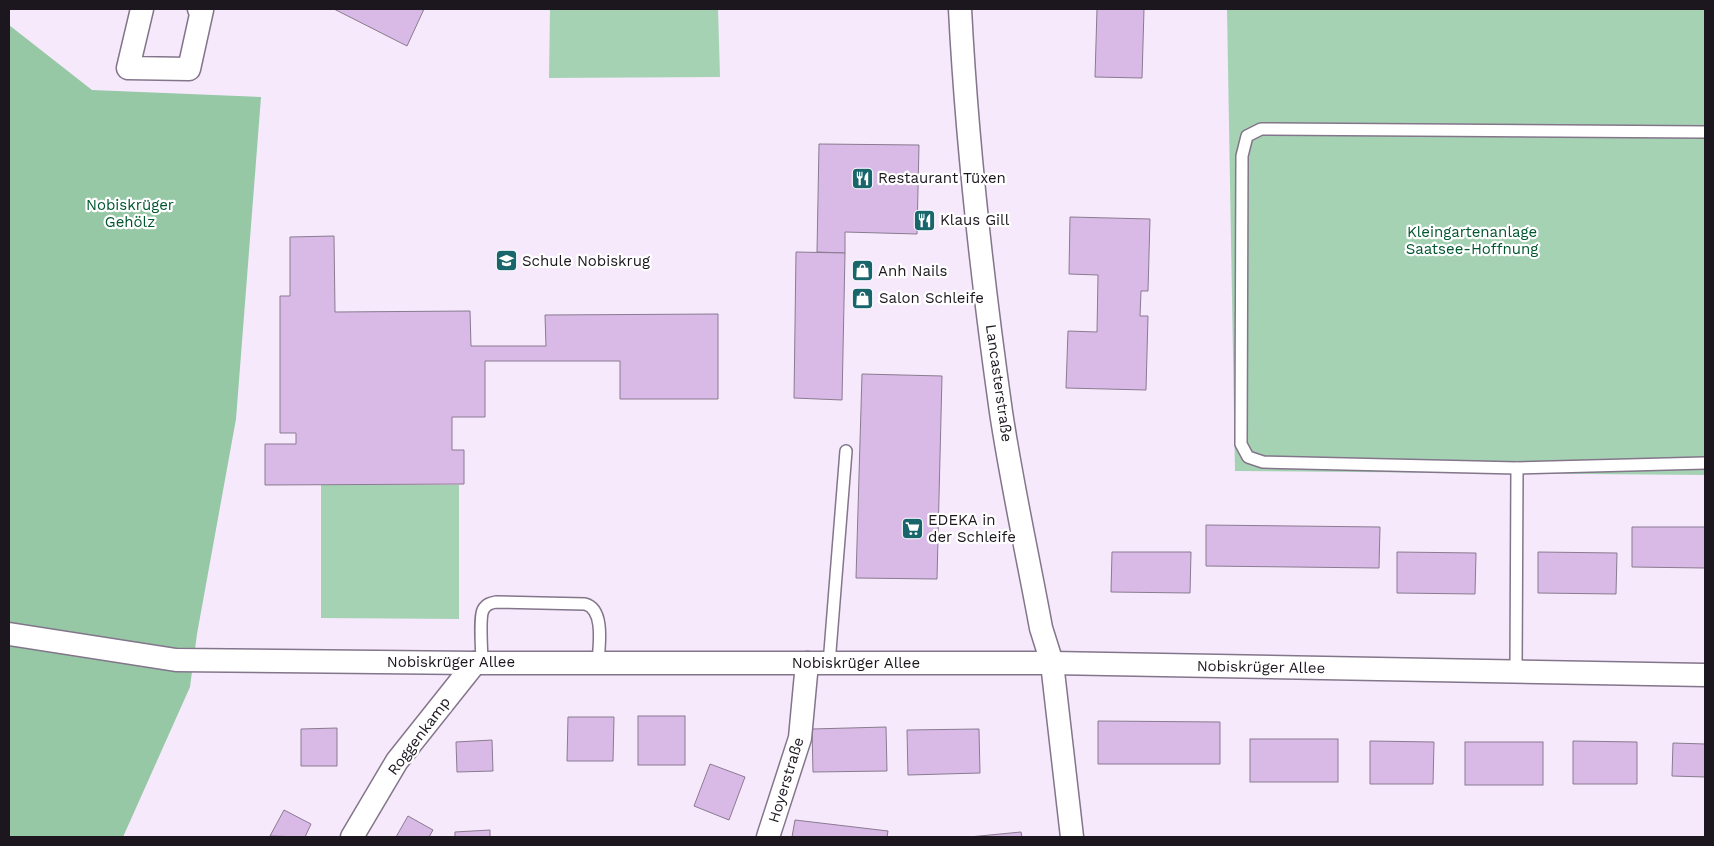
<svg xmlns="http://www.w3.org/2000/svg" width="1714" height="846" viewBox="0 0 1714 846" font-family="'Work Sans',sans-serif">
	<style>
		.green { fill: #a6d2b4 }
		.forest { fill: #97c8a6 }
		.building { fill: #d9bae7; stroke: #8a7b90 }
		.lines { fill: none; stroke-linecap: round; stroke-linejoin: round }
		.lane-casing { stroke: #83758a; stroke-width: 14 }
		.street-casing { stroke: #83758a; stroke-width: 25 }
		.lane { stroke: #fff; stroke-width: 11 }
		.street { stroke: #fff; stroke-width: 22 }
		.labels { text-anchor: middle; stroke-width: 4.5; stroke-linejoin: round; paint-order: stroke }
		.poi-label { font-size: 15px; fill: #1c161e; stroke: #fff; text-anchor: start }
		.park-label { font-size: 15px; fill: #00562e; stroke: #fff }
		.street-label { font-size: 15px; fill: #1c161e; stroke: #fff }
	</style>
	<rect width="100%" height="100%" fill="#f6e9fc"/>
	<g class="green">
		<path d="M 550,9 L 718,9 L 720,77 L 549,78 Z"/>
		<path d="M 1227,9 L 1705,9 L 1705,475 L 1235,471 Z"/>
		<path d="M 321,485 L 459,485 L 459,619 L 321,618 Z"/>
	</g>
	<path class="forest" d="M 9,25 L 92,90 L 261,97 L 236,419 L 197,634 L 190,687 L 123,837 L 9,837 Z"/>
	<g class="building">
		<path d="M 334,9 L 424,9 L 407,46 Z"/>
		<path d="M 1097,9 L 1144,9 L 1142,78 L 1095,77 Z"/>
		<path d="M 819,144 L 919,145 L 917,234 L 845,232 L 845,253 L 817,252 Z"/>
		<path d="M 1070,217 L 1150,219 L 1148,291 L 1141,291 L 1140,316 L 1148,316 L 1146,390 L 1066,388 L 1068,331 L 1097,332 L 1098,275 L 1069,274 Z"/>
		<path d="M 334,236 L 335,312 L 470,311 L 471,346 L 546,346 L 545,315 L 718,314 L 718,399 L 620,399 L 620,361 L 485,361 L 485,417 L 452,417 L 452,450 L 464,450 L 464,484 L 265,485 L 265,444 L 296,444 L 296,433 L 280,433 L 280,296 L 290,296 L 290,237 Z"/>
		<path d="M 796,252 L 845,253 L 842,400 L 794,398 Z"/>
		<path d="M 862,374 L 942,376 L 937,579 L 856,578 Z"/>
		<path d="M 1206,525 L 1380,527 L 1379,568 L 1206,566 Z"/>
		<path d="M 1632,527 L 1705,527 L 1705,568 L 1632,567 Z"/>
		<path d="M 1112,552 L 1191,552 L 1190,593 L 1111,592 Z"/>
		<path d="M 1397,552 L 1476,553 L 1475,594 L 1397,593 Z"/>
		<path d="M 1538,552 L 1617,553 L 1616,594 L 1538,593 Z"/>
		<rect x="638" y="716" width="47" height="49"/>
		<path d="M 568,717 L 614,717 L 613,761 L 567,761 Z"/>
		<path d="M 1098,721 L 1220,722 L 1220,764 L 1098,764 Z"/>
		<path d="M 886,727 L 887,771 L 813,772 L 812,729 Z"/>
		<path d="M 337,728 L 337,766 L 301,766 L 301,729 Z"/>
		<path d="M 979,729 L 980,773 L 908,775 L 907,730 Z"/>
		<rect x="1250" y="739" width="88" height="43"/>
		<path d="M 492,740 L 493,771 L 457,772 L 456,742 Z"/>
		<path d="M 1370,741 L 1434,742 L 1433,784 L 1370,784 Z"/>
		<path d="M 1573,741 L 1637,742 L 1637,784 L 1573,784 Z"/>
		<rect x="1465" y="742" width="78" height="43"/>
		<path d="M 1673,743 L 1705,744 L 1705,777 L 1672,776 Z"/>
		<path d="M 710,764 L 745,777 L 729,820 L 694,806 Z"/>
		<path d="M 284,810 L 311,824 L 305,837 L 270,836 Z"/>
		<path d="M 408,816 L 433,830 L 429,837 L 396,837 Z"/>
		<path d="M 795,820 L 888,831 L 887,837 L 792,837 Z"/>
		<path d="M 490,830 L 490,837 L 455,837 L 455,832 Z"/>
		<path d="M 1021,832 L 1022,837 L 969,837 Z"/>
	</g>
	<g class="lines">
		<defs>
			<g id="lane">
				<path d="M 1705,132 L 1261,129 L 1247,136 L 1242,156 L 1241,444 L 1248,457 L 1263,462 L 1517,468 L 1705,463"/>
				<path d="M 482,663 C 482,652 479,618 483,610 C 486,604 491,603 496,602 L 585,604 C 605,609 599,646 598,662"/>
				<path d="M 829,664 L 846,451"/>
				<path d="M 1516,672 L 1517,468"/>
			</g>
			<g id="street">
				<path d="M 142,9 L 128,68 L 189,69 L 202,10 L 199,9"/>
				<path d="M 960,9 C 967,144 982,278 1001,412 C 1012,485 1028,557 1041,628 L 1052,663 L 1072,837"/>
				<path d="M 9,634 L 176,660 L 475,663 L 1052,663 L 1705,675"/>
				<path d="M 352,837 L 397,761 L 475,663"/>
				<path d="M 768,837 L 800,738 L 807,663"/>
			</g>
		</defs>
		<use href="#lane" class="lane-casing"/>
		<use href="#street" class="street-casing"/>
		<use href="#lane" class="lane"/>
		<use href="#street" class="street"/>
	</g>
	<defs>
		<symbol id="restaurant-square" viewBox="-11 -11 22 22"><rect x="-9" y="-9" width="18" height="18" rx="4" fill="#18666b" stroke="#fff"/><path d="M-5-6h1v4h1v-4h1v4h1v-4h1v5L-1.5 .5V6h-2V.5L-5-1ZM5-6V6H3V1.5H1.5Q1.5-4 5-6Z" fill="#fff"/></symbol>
		<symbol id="school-square" viewBox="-11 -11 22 22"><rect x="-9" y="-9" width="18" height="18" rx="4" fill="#18666b" stroke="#fff"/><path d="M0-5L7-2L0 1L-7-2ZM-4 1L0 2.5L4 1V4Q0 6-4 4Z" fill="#fff"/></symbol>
		<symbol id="shop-square" viewBox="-11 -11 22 22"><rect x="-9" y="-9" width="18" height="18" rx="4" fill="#18666b" stroke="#fff"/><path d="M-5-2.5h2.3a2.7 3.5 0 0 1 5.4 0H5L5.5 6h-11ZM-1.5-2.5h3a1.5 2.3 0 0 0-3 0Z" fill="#fff"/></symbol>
		<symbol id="supermarket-square" viewBox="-11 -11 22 22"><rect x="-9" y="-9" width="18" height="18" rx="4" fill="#18666b" stroke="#fff"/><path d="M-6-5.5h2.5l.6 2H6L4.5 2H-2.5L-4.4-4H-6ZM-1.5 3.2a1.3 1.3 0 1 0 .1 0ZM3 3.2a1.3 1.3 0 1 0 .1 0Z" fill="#fff"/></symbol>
	</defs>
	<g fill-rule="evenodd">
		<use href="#restaurant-square" x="850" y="166" width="25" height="25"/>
		<use href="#restaurant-square" x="912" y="208" width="25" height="25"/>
		<use href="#school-square" x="494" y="248" width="25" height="25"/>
		<use href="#shop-square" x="850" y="258" width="25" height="25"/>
		<use href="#shop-square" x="850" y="286" width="25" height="25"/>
		<use href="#supermarket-square" x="900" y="516" width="25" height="25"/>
	</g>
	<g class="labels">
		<g class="poi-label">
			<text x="878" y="183">Restaurant Tüxen</text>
			<text x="940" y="225">Klaus Gill</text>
			<text x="522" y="266">Schule Nobiskrug</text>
			<text x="878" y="276">Anh Nails</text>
			<text x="879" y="303">Salon Schleife</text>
			<text x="928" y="525">EDEKA in<tspan x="928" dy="17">der Schleife</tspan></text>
		</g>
		<g class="park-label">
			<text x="130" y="210">Nobiskrüger<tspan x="130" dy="17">Gehölz</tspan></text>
			<text x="1472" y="237">Kleingartenanlage<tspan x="1472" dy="17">Saatsee-Hoffnung</tspan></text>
		</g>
		<g class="street-label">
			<text transform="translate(999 383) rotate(82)" y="5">Lancasterstraße</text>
			<text x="451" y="667">Nobiskrüger Allee</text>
			<text x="856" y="668">Nobiskrüger Allee</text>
			<text transform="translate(1261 667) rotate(1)" y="5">Nobiskrüger Allee</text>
			<text transform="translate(419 736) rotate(-53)" y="5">Roggenkamp</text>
			<text transform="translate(786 780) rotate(-73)" y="5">Hoyerstraße</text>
		</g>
	</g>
	<rect width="1714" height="846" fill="none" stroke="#1c161e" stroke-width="20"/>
</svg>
